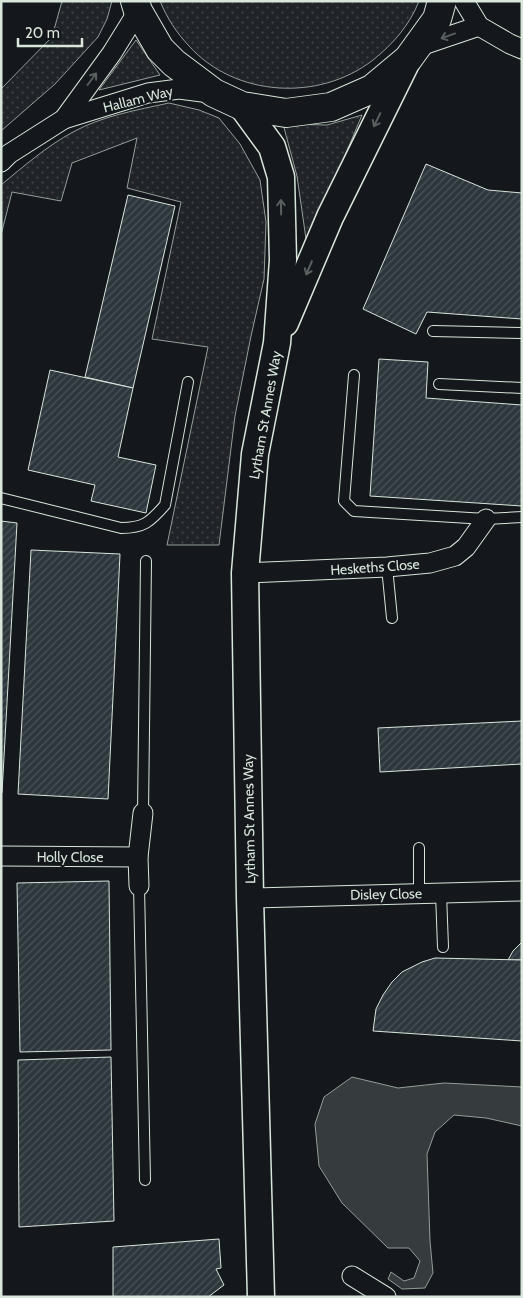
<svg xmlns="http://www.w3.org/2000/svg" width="523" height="1298" viewBox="0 0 523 1298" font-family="Cabin,sans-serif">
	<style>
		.grass { fill: url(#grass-dots); stroke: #939e99 }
		.water { fill: #363b3e; stroke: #939e99 }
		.building { fill: url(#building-hatch); stroke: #d8e6dc }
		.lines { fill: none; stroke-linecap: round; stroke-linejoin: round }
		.lane-casing { stroke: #d8e6dc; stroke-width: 12 }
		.street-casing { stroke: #d8e6dc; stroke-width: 21 }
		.secondary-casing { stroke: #d8e6dc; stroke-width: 29 }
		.highway-casing { stroke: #d8e6dc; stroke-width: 30 }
		.lane { stroke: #14181c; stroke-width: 10 }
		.street { stroke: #14181c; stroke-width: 19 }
		.secondary { stroke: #14181c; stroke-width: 26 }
		.highway { stroke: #14181c; stroke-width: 28 }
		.oneway { stroke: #59605f }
		.labels { text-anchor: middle; stroke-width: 4; stroke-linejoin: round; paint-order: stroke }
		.street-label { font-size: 14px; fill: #d8e6dc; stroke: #14181c }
	</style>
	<defs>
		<pattern id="grass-dots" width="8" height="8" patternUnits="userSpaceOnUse" patternTransform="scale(1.25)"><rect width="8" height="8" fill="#202428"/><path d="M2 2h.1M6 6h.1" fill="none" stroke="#404447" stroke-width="1.8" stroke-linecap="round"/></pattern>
		<pattern id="building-hatch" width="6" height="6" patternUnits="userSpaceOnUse" patternTransform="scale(1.25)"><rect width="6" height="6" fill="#2c363c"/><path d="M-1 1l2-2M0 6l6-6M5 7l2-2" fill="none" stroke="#4a5358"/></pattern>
	</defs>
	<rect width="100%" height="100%" fill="#14181c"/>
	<g class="grass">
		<path d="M 62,1 L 112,1 L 107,19 L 98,37 L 55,84 L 1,131 L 1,89 L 52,37 Z"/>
		<path d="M 160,1 L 419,1 C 410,25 392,45 373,60 C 319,102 235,97 189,46 C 176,32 167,18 160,1 Z"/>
		<path d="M 136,40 L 160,75 L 99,90 Z"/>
		<path d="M 169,103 L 199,110 L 219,118 L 240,144 L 260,180 L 266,222 L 264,279 L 251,336 L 235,416 L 219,545 L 167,545 L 208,347 L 152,339 L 181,202 L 127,188 L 137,138 L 72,163 L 61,201 L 12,192 L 1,235 L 1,185 C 24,166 47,146 73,132 C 102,116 137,110 169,103 Z"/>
		<path d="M 362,115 L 307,246 L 297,176 L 283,124 L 327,125 Z"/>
	</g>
	<path class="water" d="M 352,1077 L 398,1088 L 444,1083 L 522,1087 L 522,1126 L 486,1118 L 454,1115 L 435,1132 L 427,1154 L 430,1241 L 433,1273 L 425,1288 L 402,1289 L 388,1279 L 391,1272 L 404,1281 L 414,1278 L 420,1261 L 409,1248 L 388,1248 L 342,1203 L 319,1166 L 315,1124 L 324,1097 Z"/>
	<g class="building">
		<path d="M 426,164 L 488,190 L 522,193 L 522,319 L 427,312 L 416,334 L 363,309 Z"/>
		<path d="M 128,195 L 175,206 L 133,388 L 85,377 Z"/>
		<path d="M 379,359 L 428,362 L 426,398 L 522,405 L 522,506 L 370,496 Z"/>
		<path d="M 50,370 L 133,388 L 118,457 L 156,465 L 146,513 L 91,501 L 95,485 L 28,470 Z"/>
		<path d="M 1,521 L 17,523 L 2,793 L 1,792 Z"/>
		<path d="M 31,550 L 120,554 L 108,799 L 18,794 Z"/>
		<path d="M 522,721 L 522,764 L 380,772 L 378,728 Z"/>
		<path d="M 109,881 L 111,1050 L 20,1052 L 17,883 Z"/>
		<path d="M 522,942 L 522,960 L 508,960 L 513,951 Z"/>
		<path d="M 435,958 L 522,960 L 522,1041 L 373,1031 L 376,1009 L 383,995 L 392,982 L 402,972 L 422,962 Z"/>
		<path d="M 111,1057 L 114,1221 L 19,1227 L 18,1060 Z"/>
		<path d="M 219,1239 L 221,1268 L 216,1269 L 224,1285 L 208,1297 L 113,1297 L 113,1247 Z"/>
	</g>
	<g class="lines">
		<defs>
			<g id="lane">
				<path d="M 433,331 L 522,333"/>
				<path d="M 354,375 L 344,501 L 354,511 L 486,519 L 522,517"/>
				<path d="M 439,384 L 522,388"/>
				<path d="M 1,498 L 121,528 C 144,528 150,522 165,505 L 188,382"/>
				<path d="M 387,567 L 392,618"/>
				<path d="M 143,813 L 146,561"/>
				<path d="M 419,848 L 419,893"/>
				<path d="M 139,886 L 145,1180"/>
				<path d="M 441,893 L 443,947"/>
			</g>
			<g id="street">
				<path d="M 464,1 L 479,26 L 510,44 L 522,49"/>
				<path d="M 417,47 L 479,26"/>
				<path d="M 64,119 L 112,53 L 138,11"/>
				<path d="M 1,162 L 9,154 L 64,119 L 148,93 L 179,89 L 210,93"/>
				<path d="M 245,573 L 387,567 L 430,563 L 455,556 L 466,547 L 486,519"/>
				<path d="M 1,856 L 138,857"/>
				<path d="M 139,886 L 138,857 L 143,813"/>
				<path d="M 250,898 L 522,891"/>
				<path d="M 352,1276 L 386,1297"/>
			</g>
			<g id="secondary">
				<path d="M 242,106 L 272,147 L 281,177 L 283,260 L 277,343 L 255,454 L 245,573 L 250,898 L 261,1297"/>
				<path d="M 285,323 L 330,217 L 407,61"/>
			</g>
			<path id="highway" d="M 135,1 L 138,11 L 160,49 L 174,63 L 214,93 L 242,106 L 286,113 L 331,107 L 372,89 L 408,59 L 437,19 L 442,1"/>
		</defs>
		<use href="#lane" class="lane-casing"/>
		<use href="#street" class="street-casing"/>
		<use href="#secondary" class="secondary-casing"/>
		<use href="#highway" class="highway-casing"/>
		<use href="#lane" class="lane"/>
		<use href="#street" class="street"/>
		<use href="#secondary" class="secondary"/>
		<use href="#highway" class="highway"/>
	</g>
	<defs><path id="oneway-shaft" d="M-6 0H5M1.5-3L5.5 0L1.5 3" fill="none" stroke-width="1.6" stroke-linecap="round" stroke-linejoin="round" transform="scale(1.25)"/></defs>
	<g class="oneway">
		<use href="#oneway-shaft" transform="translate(448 36) rotate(160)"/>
		<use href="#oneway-shaft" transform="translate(92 79) rotate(-53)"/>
		<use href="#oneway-shaft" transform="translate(377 120) rotate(116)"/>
		<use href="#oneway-shaft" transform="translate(281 207) rotate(-91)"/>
		<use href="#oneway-shaft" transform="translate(309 268) rotate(113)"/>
	</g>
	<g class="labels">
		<g class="street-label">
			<text transform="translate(138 99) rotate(-14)" y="5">Hallam Way</text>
			<text transform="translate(265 415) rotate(-80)" y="5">Lytham St Annes Way</text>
			<text transform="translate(375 567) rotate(-4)" y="5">Heskeths Close</text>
			<text transform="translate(249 819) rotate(-91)" y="5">Lytham St Annes Way</text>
			<text x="70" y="862">Holly Close</text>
			<text transform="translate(386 894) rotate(-1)" y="5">Disley Close</text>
		</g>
	</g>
	<rect width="523" height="1298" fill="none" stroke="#d8e6dc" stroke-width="5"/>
	<path d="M18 38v8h64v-8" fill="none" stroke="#d8e6dc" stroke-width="2.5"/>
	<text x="25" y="38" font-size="15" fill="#d8e6dc" stroke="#14181c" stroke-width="4" paint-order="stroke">20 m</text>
</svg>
